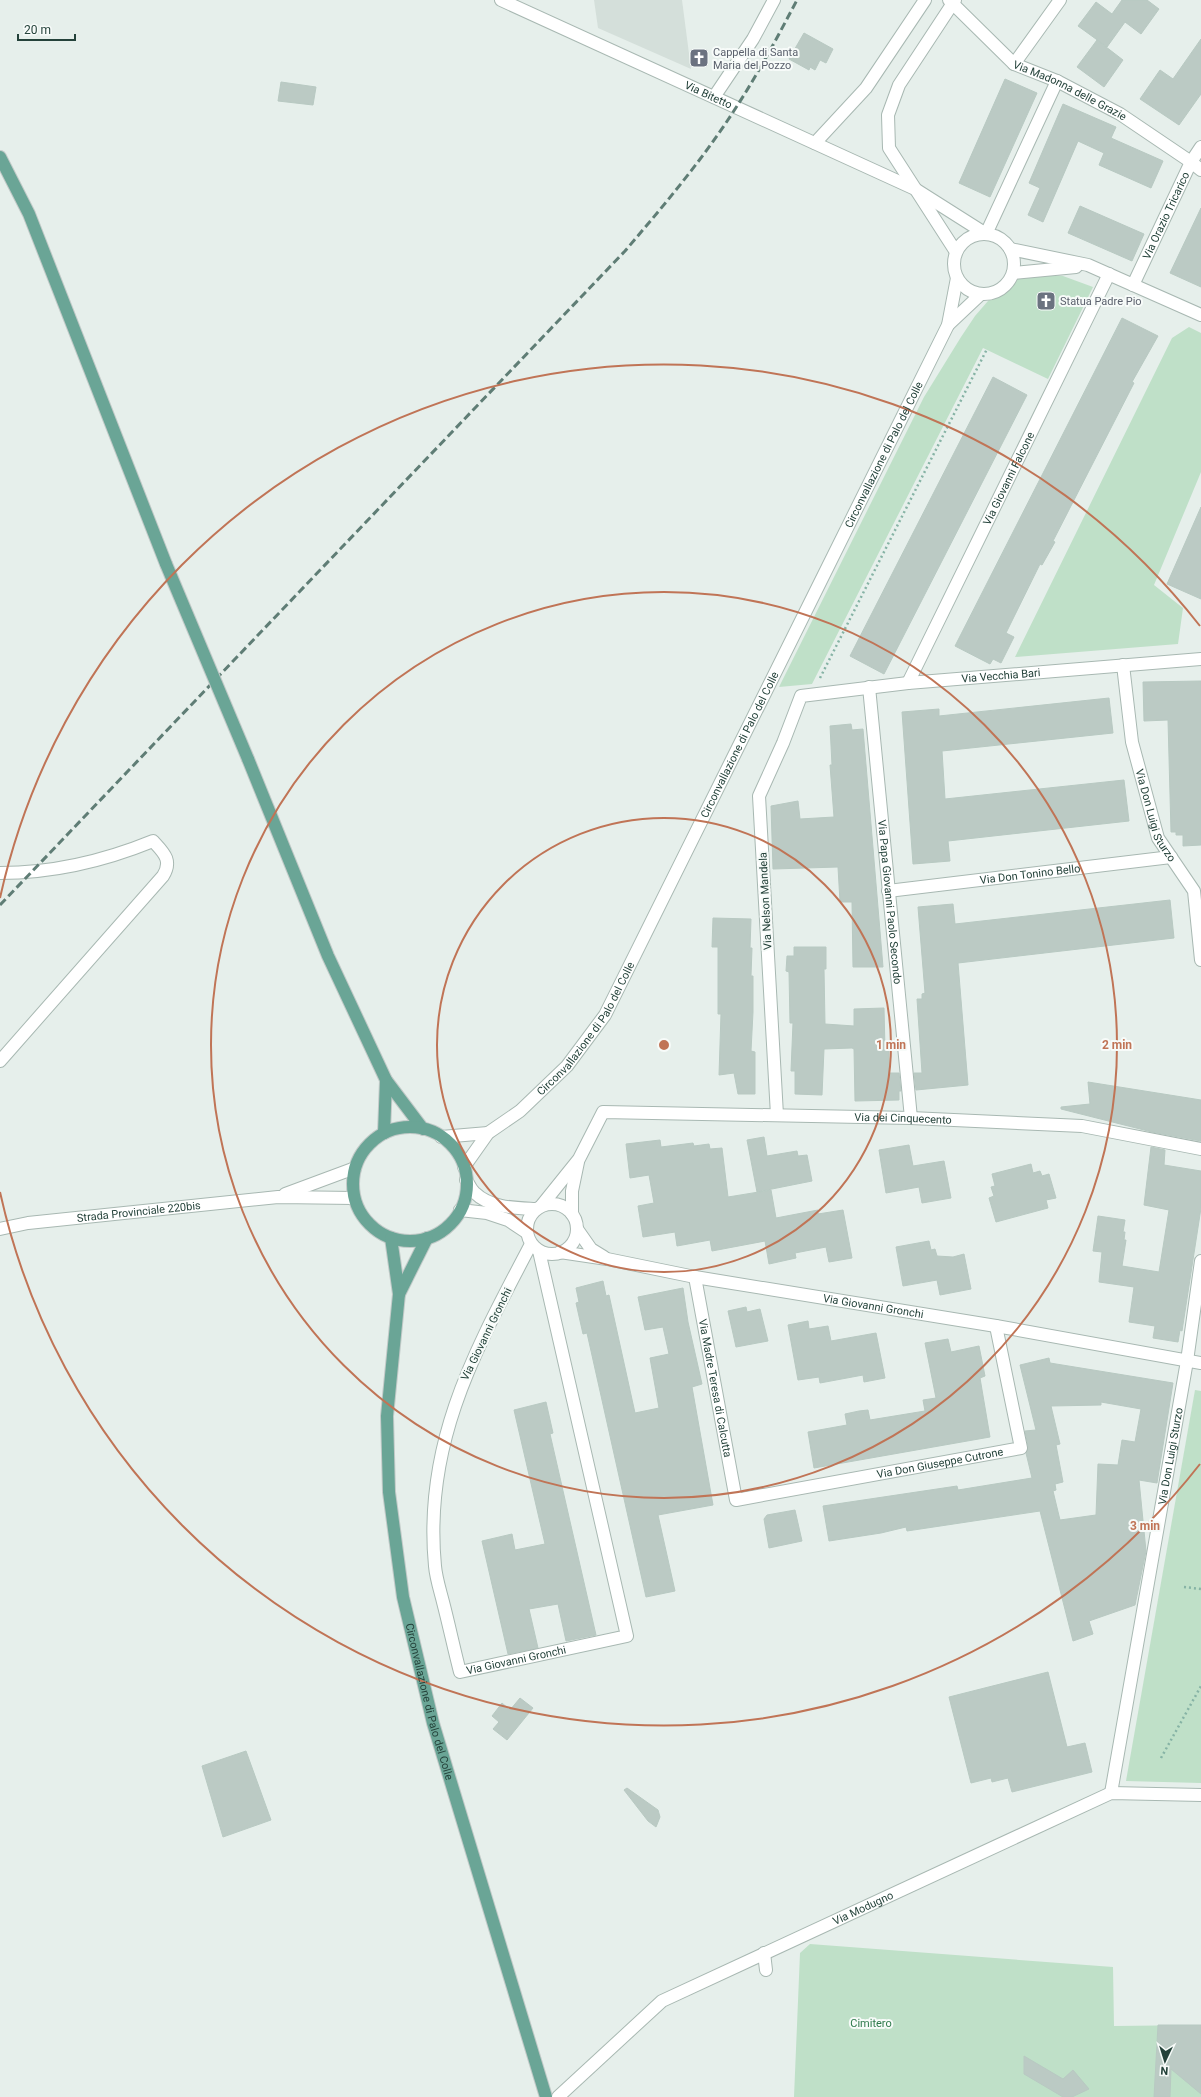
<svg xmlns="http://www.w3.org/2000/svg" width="1201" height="2097" viewBox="0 0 1201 2097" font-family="Roboto,sans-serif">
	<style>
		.built { fill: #d4dfda }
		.green { fill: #bfe0c8 }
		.building { fill: #bbcac4; stroke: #b8c9c2; fill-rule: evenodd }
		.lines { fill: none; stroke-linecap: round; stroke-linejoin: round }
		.minor-casing { stroke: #a8b8b2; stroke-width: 14 }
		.major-casing { stroke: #c2cac8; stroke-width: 14 }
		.path { stroke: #86b3a5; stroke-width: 2.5; stroke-dasharray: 2 3; stroke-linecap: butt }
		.minor { stroke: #fff; stroke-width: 12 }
		.major { stroke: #6aa596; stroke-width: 12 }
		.rail { stroke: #5f7d75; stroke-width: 3; stroke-dasharray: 8 4; stroke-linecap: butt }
		.major-bridge-casing { stroke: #c2cac8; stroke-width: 14; stroke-linecap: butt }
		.major-bridge { stroke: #6aa596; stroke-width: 12 }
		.ring { fill: none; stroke: #c07456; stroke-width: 2 }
		.labels { text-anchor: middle; stroke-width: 4; stroke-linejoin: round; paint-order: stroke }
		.worship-label { font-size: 11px; fill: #5b616d; stroke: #f7fbf9; text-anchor: start }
		.street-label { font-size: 11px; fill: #24423a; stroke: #f7fbf9 }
		.park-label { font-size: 11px; fill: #2d7a4b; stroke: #f7fbf9 }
		.centre { fill: #c07456; stroke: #f7fbf9; stroke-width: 2 }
		.ring-label { font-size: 12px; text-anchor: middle; font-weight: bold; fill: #c07456; stroke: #f7fbf9; stroke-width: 4; stroke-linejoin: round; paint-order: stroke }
	</style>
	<rect width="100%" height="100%" fill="#e6efeb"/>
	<path class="built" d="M 594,0 L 682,0 L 691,69 L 598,28 Z"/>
	<g class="green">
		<path d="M 1036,274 L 1063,276 L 1093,287 L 1048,379 L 983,348 L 812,684 L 779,687 L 924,397 L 961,337 L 975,316 L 994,294 L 1018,279 Z"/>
		<path d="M 1189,327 L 1201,333 L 1201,472 L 1154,585 L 1183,608 L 1178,644 L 1015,657 L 1172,338 Z"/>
		<path d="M 1195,1390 L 1201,1391 L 1201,1783 L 1126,1781 Z"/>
		<path d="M 810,1944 L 1113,1967 L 1114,2026 L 1201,2025 L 1201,2097 L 794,2097 L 800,1953 Z"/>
	</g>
	<g class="building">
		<path d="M 1122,0 L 1147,0 L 1159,9 L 1141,34 L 1125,22 L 1107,47 L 1078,26 L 1096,2 L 1112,14 Z"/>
		<path d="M 804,33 L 833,49 L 826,63 L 820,60 L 815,70 L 810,67 L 809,70 L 789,59 Z"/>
		<path d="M 1201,39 L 1201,94 L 1179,125 L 1140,99 L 1160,70 L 1173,79 Z"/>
		<path d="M 1097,40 L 1123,60 L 1104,87 L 1077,67 Z"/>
		<path d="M 1005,79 L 1037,93 L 990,197 L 959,183 Z"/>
		<path d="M 281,82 L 316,87 L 313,105 L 278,101 Z"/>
		<path d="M 1063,104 L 1116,127 L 1111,138 L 1163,161 L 1151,188 L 1099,165 L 1104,153 L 1078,141 L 1043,222 L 1028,215 L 1040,188 L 1029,183 Z"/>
		<path d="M 1080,206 L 1144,234 L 1132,261 L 1068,233 Z"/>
		<path d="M 1201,208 L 1201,287 L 1170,273 Z"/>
		<path d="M 1122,318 L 1158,336 L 1132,382 L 1134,383 L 1053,541 L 1055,542 L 1042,565 L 1040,564 L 1006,633 L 1014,637 L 1001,663 L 993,659 L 990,664 L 955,646 Z"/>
		<path d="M 993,377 L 1027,395 L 884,674 L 850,656 Z"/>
		<path d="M 1201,507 L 1201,599 L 1167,584 Z"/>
		<path d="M 1201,681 L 1201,845 L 1183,846 L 1183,835 L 1176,835 L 1176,832 L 1171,832 L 1168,720 L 1144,721 L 1143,682 Z"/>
		<path d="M 1109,698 L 1113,733 L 942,751 L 945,799 L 1124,780 L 1129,821 L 948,841 L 950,861 L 913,864 L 902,712 L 939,709 L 939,716 Z"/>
		<path d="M 851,724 L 852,730 L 863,729 L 883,967 L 853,967 L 852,902 L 840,902 L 838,867 L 773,869 L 771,806 L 798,801 L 800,819 L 834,817 L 830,765 L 832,765 L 830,726 Z"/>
		<path d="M 1170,900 L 1174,938 L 958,963 L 968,1085 L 916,1090 L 914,1073 L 922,1073 L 917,999 L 922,999 L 922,994 L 925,993 L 918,907 L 953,904 L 955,924 Z"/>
		<path d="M 713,918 L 751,919 L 750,948 L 752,948 L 751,976 L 753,976 L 753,1012 L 751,1051 L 755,1052 L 755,1094 L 738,1094 L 734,1073 L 719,1075 L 721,1014 L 718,1014 L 718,947 L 712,947 Z"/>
		<path d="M 794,947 L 826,947 L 826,969 L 824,969 L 825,1024 L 854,1026 L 854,1009 L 884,1008 L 885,1049 L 889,1049 L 889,1073 L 899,1073 L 901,1091 L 899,1091 L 899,1100 L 855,1101 L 854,1049 L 852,1048 L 824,1049 L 822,1095 L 795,1094 L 795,1071 L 791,1071 L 793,1023 L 790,1023 L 789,972 L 786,971 L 787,956 L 794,956 Z"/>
		<path d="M 1088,1082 L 1201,1100 L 1201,1141 L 1152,1132 L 1061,1109 L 1061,1107 L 1090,1104 Z"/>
		<path d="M 764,1137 L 767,1156 L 797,1151 L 798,1156 L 807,1155 L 812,1181 L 757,1192 L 747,1140 Z"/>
		<path d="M 660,1140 L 661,1147 L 693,1143 L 694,1146 L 709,1144 L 710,1149 L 722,1148 L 728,1197 L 771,1190 L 776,1218 L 818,1210 L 818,1214 L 843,1210 L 852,1258 L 829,1262 L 826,1247 L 795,1253 L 796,1258 L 769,1264 L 765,1241 L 712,1251 L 710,1240 L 677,1246 L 675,1232 L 643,1237 L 638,1206 L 654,1203 L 649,1175 L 630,1178 L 626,1144 Z"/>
		<path d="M 909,1145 L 913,1166 L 944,1161 L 951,1198 L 922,1203 L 919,1187 L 886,1193 L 879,1150 Z"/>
		<path d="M 1151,1147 L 1165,1150 L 1164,1165 L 1201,1171 L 1201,1208 L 1182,1331 L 1180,1330 L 1178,1342 L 1153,1338 L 1155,1326 L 1129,1322 L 1134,1287 L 1099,1282 L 1102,1252 L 1093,1251 L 1098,1216 L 1125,1220 L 1123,1232 L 1125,1232 L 1124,1240 L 1126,1240 L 1122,1266 L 1159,1272 L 1169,1210 L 1144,1205 Z"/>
		<path d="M 1031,1164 L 1033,1173 L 1040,1171 L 1042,1176 L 1049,1174 L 1056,1198 L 1046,1200 L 1048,1208 L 996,1222 L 989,1198 L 994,1196 L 991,1187 L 995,1186 L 992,1174 Z"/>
		<path d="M 929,1241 L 931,1250 L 935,1249 L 937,1256 L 953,1257 L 964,1254 L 971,1289 L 940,1295 L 937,1280 L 903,1286 L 896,1247 Z"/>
		<path d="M 603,1281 L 606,1296 L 609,1295 L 635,1413 L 659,1408 L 650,1358 L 669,1354 L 663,1327 L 645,1330 L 638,1297 L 683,1288 L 688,1322 L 702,1384 L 692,1387 L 713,1505 L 658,1515 L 675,1591 L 646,1597 L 587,1333 L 583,1334 L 576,1303 L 579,1302 L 576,1288 Z"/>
		<path d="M 746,1307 L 747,1312 L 760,1309 L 768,1341 L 736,1347 L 728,1311 Z"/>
		<path d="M 808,1321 L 809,1329 L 828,1326 L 831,1341 L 876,1333 L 885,1378 L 864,1382 L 863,1375 L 820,1383 L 819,1377 L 798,1380 L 788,1325 Z"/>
		<path d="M 948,1339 L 951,1352 L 979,1346 L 985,1376 L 980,1378 L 990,1437 L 814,1468 L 808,1432 L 847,1425 L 845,1414 L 859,1411 L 868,1410 L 870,1420 L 925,1411 L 923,1400 L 936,1398 L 925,1343 Z"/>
		<path d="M 1049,1358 L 1050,1363 L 1173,1383 L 1157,1483 L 1139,1480 L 1146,1551 L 1135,1605 L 1089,1621 L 1093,1634 L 1073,1641 L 1040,1511 L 907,1531 L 906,1527 L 881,1533 L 829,1541 L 823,1506 L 957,1486 L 958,1490 L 1032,1478 L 1026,1453 L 1028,1446 L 1025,1431 L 1036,1430 L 1020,1365 ZM 1101,1402 L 1141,1409 L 1135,1442 L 1122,1440 L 1118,1465 L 1098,1464 L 1096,1515 L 1060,1520 L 1053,1491 L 1056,1490 L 1055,1484 L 1063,1482 L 1056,1445 L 1060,1444 L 1051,1406 L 1101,1405 Z"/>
		<path d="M 546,1402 L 553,1433 L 550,1434 L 596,1635 L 566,1641 L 558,1604 L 529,1609 L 538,1648 L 508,1654 L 482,1541 L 512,1534 L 515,1550 L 545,1544 L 514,1410 Z"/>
		<path d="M 795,1510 L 802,1541 L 769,1548 L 764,1519 L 767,1515 Z"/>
		<path d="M 1048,1672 L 1067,1747 L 1085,1743 L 1092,1772 L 1012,1792 L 1008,1778 L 992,1782 L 991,1778 L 971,1783 L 949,1697 Z"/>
		<path d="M 520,1698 L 533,1708 L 507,1740 L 493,1729 L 499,1722 L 492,1716 L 502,1703 L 510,1710 Z"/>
		<path d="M 246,1751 L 271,1820 L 223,1837 L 202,1766 Z"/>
		<path d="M 627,1788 L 658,1810 L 660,1817 L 656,1827 L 648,1821 L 624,1790 Z"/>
		<path d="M 1158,2025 L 1201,2025 L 1201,2094 L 1171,2069 L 1170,2097 L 1154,2097 Z"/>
		<path d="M 1024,2056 L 1063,2079 L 1073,2070 L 1089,2089 L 1072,2097 L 1063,2097 L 1024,2074 Z"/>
	</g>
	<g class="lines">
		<defs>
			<g id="minor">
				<path id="s1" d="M 501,0 L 915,189 L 986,234 L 1057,81"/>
				<path id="s2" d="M 949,0 L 1014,64 L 1057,81 L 1120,114 L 1191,162 L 1201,170"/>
				<path d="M 955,0 L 899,85 L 888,115 L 889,148 L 956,252"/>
				<path d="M 1014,64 L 1060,0"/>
				<path d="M 714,97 L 753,39 L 774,0"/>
				<path d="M 815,143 L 866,88 L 925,0"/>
				<circle cx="984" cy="264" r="30"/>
				<path d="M 1010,249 L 1088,265 L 1201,315"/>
				<path d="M 1013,273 L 1076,267"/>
				<path id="s3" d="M 1133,285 L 1191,162 L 1201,147"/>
				<path d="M 948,325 L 981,294"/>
				<path id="s4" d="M 1123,665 L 1132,742 L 1158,838 L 1194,891 L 1201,960"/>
				<path id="s5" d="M 908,683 L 1109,274"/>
				<path id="s6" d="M 869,687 L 911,1118"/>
				<path d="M 0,873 C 53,873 104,861 153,841 C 163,852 173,860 163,876 L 0,1061"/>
				<path id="s7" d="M 888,891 L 1171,857"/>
				<path id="s8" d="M 777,1115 L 759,796 L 783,743 L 801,696 L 908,683 L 1201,659"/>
				<path d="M 441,1137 L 488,1133"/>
				<path id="s9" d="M 464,1167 L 488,1133 L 520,1111 L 567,1066 L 605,1015 L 948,325 L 957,278"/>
				<path d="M 466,1180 C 469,1184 471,1190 475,1193 C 490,1208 516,1208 535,1209"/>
				<path d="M 285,1194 L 355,1168"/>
				<circle cx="552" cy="1229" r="25"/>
				<path id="s10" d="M 542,1205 L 579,1159 L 603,1112 L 911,1118 L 1082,1126 L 1201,1149"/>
				<path d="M 460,1210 L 487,1213 L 508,1220 L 526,1232"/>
				<path d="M 572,1214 L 572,1191 L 578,1162"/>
				<path id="s11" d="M 0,1229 L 28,1223 L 278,1197 L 354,1198"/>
				<path d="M 577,1229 L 591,1249 L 604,1257"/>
				<path id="s12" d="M 531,1244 C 476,1349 423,1442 435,1566 C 436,1578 440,1590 443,1602 C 449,1625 454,1649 460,1672 L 627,1636 L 539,1251"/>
				<path id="s13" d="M 560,1252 L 607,1259 L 695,1277 L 996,1326 L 1201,1363"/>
				<path id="s14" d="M 695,1277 L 736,1500 L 1021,1448 L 996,1326"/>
				<path id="s15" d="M 1111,1793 L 1187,1361 L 1201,1261"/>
				<path d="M 764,1953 L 766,1970"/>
				<path id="s16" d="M 558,2097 L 662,2001 L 1111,1793 L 1201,1795"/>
			</g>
			<g id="major">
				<path d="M 0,157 L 29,214 L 166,564"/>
				<path d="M 248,759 L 328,956 L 386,1080 L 423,1129"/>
				<circle cx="410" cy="1184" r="57"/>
				<path d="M 384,1133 L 386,1080"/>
				<path id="s17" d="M 391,1238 L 399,1294 L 387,1416 L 389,1492 L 403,1597 L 433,1723 L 546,2097"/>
				<path d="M 399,1294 L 427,1238"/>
			</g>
		</defs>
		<use href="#minor" class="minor-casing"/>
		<use href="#major" class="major-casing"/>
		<g class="path">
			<path d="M 820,678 L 987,349"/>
			<path d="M 1184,1587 L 1201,1589"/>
			<path d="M 1161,1758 L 1201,1686"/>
		</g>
		<use href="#minor" class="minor"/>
		<use href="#major" class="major"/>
		<path class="rail" d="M 0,905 L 625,251 C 665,204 704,158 737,106 C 759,72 778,36 797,0"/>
		<defs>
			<path id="major-bridge" d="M 166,564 L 248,759"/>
		</defs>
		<use href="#major-bridge" class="major-bridge-casing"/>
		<use href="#major-bridge" class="major-bridge"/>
	</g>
	<g class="ring">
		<circle cx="664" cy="1045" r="227"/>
		<circle cx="664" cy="1045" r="453"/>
		<path d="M1200 1464A680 680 0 0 1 0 1192M0 898A680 680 0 0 1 1200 626"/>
	</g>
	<defs>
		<symbol id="church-square" viewBox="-11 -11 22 22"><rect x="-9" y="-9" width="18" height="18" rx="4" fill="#6b7280" stroke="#f7fbf9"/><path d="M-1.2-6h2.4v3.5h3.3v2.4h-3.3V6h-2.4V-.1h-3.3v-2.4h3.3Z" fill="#fff"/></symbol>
	</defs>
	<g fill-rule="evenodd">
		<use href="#church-square" x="688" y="47" width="22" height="22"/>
		<use href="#church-square" x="1035" y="290" width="22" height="22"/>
	</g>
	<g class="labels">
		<g class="worship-label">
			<text x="713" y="56">Cappella di Santa<tspan x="713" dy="13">Maria del Pozzo</tspan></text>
			<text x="1060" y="305">Statua Padre Pio</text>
		</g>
		<g class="street-label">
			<text dy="4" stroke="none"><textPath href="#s2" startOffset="153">Via Madonna delle Grazie</textPath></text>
			<text dy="4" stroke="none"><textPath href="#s1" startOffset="228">Via Bitetto</textPath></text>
			<text dy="4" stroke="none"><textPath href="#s3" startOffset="77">Via Orazio Tricarico</textPath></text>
			<text dy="4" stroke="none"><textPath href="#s9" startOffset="835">Circonvallazione di Palo del Colle</textPath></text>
			<text dy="4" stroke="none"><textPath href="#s5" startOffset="228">Via Giovanni Falcone</textPath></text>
			<text dy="4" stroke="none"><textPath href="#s8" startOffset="629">Via Vecchia Bari</textPath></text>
			<text dy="4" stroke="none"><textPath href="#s9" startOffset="511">Circonvallazione di Palo del Colle</textPath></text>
			<text dy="4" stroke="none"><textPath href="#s4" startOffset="155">Via Don Luigi Sturzo</textPath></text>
			<text dy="4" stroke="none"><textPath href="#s7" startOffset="143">Via Don Tonino Bello</textPath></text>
			<text transform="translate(765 901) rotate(-93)" y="4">Via Nelson Mandela</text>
			<text dy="4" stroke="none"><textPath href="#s6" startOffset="216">Via Papa Giovanni Paolo Secondo</textPath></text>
			<text dy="4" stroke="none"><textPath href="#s9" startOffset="187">Circonvallazione di Palo del Colle</textPath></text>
			<text dy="4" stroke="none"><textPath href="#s10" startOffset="412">Via dei Cinquecento</textPath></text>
			<text dy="4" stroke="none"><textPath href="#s11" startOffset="140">Strada Provinciale 220bis</textPath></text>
			<text dy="4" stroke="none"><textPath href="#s13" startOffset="318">Via Giovanni Gronchi</textPath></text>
			<text transform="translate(486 1334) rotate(-64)" y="4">Via Giovanni Gronchi</text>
			<text dy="4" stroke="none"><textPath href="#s14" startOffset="113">Via Madre Teresa di Calcutta</textPath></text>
			<text dy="4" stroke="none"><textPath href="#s15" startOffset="342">Via Don Luigi Sturzo</textPath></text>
			<text dy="4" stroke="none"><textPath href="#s14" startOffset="434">Via Don Giuseppe Cutrone</textPath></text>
			<text dy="4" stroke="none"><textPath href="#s12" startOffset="508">Via Giovanni Gronchi</textPath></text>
			<text dy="4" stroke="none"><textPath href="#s17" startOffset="469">Circonvallazione di Palo del Colle</textPath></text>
			<text dy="4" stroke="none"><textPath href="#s16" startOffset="363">Via Modugno</textPath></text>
		</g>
		<g class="park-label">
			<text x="871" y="2027">Cimitero</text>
		</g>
	</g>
	<circle cx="664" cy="1045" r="6" class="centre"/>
	<g class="ring-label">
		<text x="891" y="1049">1 min</text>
		<text x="1117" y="1049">2 min</text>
		<text x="1145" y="1530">3 min</text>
	</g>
	<g transform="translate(1165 2061) rotate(184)" stroke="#f7fbf9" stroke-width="3" paint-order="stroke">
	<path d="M0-3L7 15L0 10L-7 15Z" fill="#24423a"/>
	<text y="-6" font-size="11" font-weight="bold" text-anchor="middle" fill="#24423a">N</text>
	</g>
	<path d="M18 34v6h57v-6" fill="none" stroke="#24423a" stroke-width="2"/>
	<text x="24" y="34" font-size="12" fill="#24423a" stroke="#f7fbf9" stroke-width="3" paint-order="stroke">20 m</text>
</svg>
